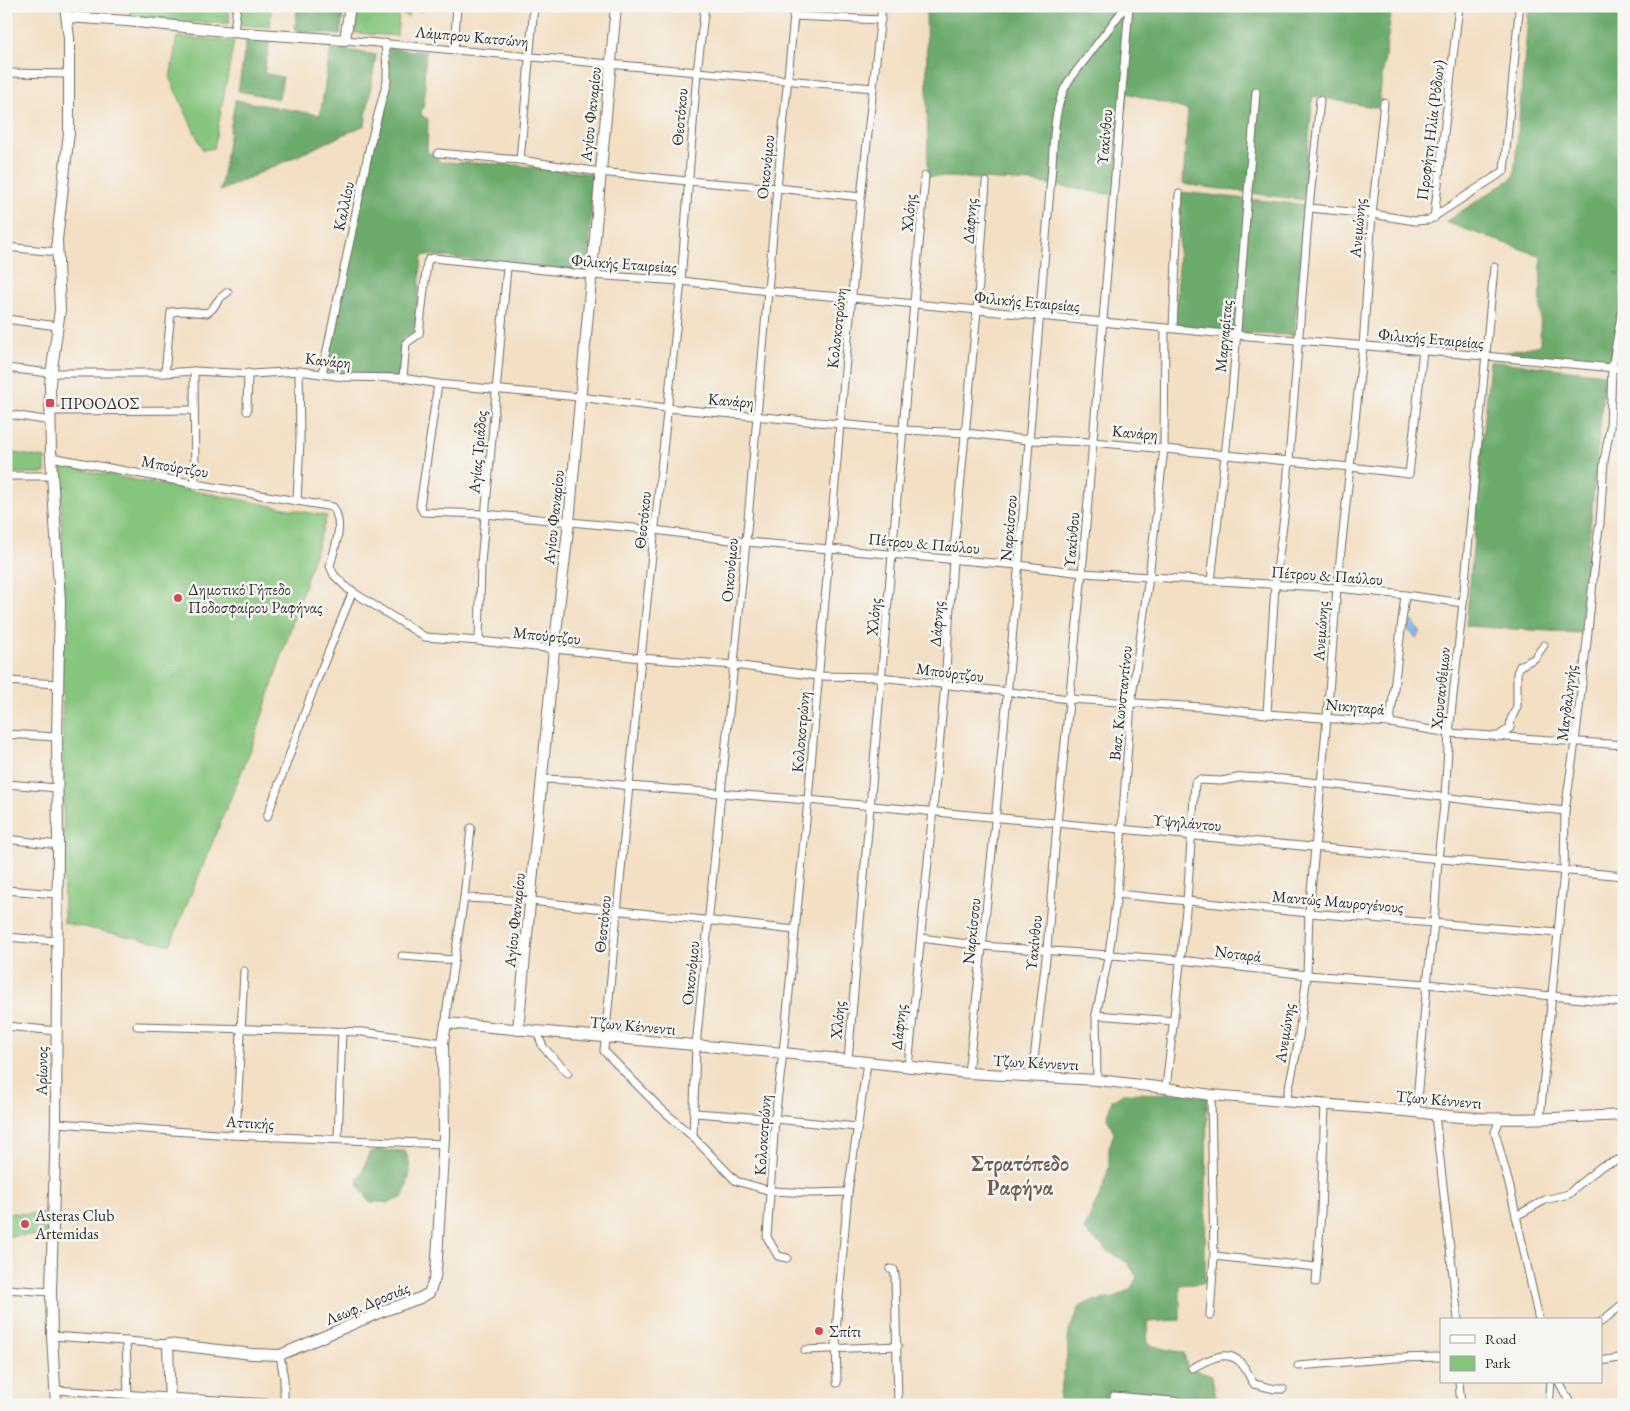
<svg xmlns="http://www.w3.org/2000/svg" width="1630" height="1411" viewBox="0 0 1630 1411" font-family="'EB Garamond',serif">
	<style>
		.green { fill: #86c57d; stroke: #587854 }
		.forest { fill: #6caa6c; stroke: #4c6a4c }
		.water { fill: #84b7f1; stroke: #58718e }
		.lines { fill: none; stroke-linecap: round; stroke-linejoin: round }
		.street-casing { stroke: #716a60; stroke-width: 9 }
		.secondary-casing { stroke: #716a60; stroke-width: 12 }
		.street { stroke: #fff; stroke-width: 7 }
		.secondary { stroke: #fff; stroke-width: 10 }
		.poi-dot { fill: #d1495b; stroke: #f6f6f2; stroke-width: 2 }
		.labels { text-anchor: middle; stroke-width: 5; stroke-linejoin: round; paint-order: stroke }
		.street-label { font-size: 16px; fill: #2b2b2b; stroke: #f6f6f2 }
		.poi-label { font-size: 16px; fill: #2b2b2b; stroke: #f6f6f2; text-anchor: start }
		.district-label { font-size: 21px; font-weight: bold; fill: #6f5b50; stroke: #f6f6f2 }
	</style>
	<rect width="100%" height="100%" fill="#f6f6f2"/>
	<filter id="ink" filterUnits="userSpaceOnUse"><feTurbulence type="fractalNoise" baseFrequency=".02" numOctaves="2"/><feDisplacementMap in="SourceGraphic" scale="10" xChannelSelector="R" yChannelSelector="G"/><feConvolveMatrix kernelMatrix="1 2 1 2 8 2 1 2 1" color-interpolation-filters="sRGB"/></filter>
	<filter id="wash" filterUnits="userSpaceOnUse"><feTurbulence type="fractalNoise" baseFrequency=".0096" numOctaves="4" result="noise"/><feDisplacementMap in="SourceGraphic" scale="20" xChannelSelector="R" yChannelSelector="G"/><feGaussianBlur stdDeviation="1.12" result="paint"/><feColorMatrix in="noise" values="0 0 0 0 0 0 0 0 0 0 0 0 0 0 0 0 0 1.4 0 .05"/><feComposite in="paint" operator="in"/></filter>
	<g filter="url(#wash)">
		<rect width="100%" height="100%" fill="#f3dfc3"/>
		<g class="green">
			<path d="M 130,6 L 230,6 L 229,24 L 130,18 Z"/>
			<path d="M 241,6 L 271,6 L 270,27 L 239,25 Z"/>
			<path d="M 383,6 L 421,6 L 423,11 L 411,9 L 408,17 L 399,13 L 397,36 L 355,33 L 357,11 L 382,13 Z"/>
			<path d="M 177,37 L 234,41 L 214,148 L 203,150 L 170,79 Z"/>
			<path d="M 9,452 L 45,458 L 45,473 L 6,473 L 6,453 Z"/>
			<path d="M 61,466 L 327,516 L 253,744 L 170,945 L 64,923 Z"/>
			<path d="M 6,1213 L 45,1214 L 45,1235 L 6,1236 Z"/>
		</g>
		<g class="forest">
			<path d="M 297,6 L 344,6 L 340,35 L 295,31 Z"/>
			<path d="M 926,6 L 1392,6 L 1378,108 L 1313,96 L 1303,200 L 1183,184 L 1188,110 L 1127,93 L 1114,195 L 1033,182 L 928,176 Z"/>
			<path d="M 1529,6 L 1624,6 L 1624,273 L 1615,273 L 1624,276 L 1624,288 L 1613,362 L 1489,356 L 1540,345 L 1541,256 L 1445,222 L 1514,177 Z"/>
			<path d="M 247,36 L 270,40 L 264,73 L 283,77 L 279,99 L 238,91 Z"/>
			<path d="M 331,47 L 376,55 L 365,125 L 220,191 L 235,100 L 320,115 Z"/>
			<path d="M 388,48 L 426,52 L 424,80 L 426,87 L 423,108 L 421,111 L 422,116 L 428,119 L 427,152 L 434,155 L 440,162 L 506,164 L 593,174 L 588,273 L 428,255 L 422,256 L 415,334 L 404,336 L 401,378 L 325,372 L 371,149 L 390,77 Z"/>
			<path d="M 1181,192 L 1306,205 L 1294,335 L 1225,334 L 1176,325 Z"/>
			<path d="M 1490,361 L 1605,374 L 1580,633 L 1466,626 Z"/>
			<path d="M 1123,1093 L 1186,1094 L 1207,1098 L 1205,1283 L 1180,1285 L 1180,1320 L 1147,1322 L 1148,1345 L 1184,1353 L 1187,1367 L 1212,1376 L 1216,1397 L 1211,1405 L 1058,1405 L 1067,1355 L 1069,1330 L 1080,1307 L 1088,1302 L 1114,1298 L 1131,1288 L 1137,1277 L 1128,1263 L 1108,1251 L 1084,1230 L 1103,1188 L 1109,1167 L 1109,1148 L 1114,1133 L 1107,1117 L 1112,1100 Z"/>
			<path d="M 379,1149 C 387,1152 396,1150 405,1151 C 414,1167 409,1182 402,1198 L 388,1203 L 380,1202 L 369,1202 C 366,1194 360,1190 357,1181 C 364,1172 365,1163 369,1153 Z"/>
		</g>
		<path class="water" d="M 1410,621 L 1414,622 L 1414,625 L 1421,632 L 1416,638 L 1408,629 Z"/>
	</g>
	<g filter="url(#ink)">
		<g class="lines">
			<defs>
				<g id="street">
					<path d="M 705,6 L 697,72 L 681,281 L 641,658 L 604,1051 L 657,1105 L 693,1137 L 736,1181 L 771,1191 L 811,1193 L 848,1192"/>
					<path d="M 793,16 L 881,20"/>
					<path d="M 234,31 L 237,6"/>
					<path d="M 345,40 L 873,88"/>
					<path d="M 454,50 L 457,6"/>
					<path d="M 6,73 L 69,74"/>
					<path d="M 438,153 L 520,160 L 600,172 L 687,181 L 777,188 L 861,197"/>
					<path d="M 520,160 L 534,6"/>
					<path d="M 1309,208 L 1372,214 L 1415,221 L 1429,220 L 1504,171 L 1519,11 L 1518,6"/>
					<path d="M 1434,218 L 1459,6"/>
					<path d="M 6,247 L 57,252"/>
					<path d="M 6,319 L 57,326"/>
					<path d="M 1173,328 L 1179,194"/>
					<path d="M 6,368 L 50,373 L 165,373 L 194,371 L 252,374 L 299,371 L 343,377 L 403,378 L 438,384 L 579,397 L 667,408 L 903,430 L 966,433 L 1029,440 L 1093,442 L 1350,467 L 1409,474 L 1423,350"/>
					<path d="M 194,371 L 195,484"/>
					<path d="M 165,373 L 171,312 L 183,311 L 207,313 L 212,309 L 220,298 L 228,292"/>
					<path d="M 322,374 L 370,145 L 387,81 L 387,68 L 385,43"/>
					<path d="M 403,378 L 406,343 L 419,334 L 427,263 L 429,259 L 434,258 L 591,275 L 681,281 L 768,291 L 853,298 L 1237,335 L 1485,356 L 1624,369"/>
					<path d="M 438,384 L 420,506 L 423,512 L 485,514 L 655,530 L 746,542 L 1018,565 L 1082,573 L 1337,588 L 1405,595 L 1463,603"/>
					<path d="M 51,411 L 194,410"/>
					<path d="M 247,411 L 248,373"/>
					<path d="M 6,414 L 51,421"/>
					<path d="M 51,457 L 195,484 L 333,507 C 344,524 336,544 331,562 L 330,566 L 334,575 L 348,589 L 425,637 L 479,641 L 641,658 L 734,665 L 818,676 L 881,677 L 1069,699 L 1201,707 L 1267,714 L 1390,723 L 1449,733 L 1624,745"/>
					<path d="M 6,476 L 52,476"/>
					<path d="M 297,501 L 300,441 L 299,371"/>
					<path d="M 1211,581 L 1232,393 L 1256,92"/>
					<path d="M 479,641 L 481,563 L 507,267"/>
					<path d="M 6,681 L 59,684"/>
					<path d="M 1267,714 L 1275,585 L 1285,510 L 1309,208 L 1320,100"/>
					<path d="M 1390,723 L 1405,595"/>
					<path d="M 6,734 L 57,737"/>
					<path d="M 1497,737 L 1510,728 L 1511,719 L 1517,707 L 1517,673 L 1520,666 L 1535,658 L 1544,645"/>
					<path d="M 542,779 L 590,781 L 629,786 L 808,800 L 1624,876"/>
					<path d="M 6,784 L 58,788"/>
					<path d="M 267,817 L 313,690 L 353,591"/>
					<path d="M 6,839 L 58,845"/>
					<path d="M 6,890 L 57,894"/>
					<path d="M 1117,894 L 1309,913 L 1558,933"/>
					<path d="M 464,898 L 531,901 L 795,930"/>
					<path d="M 6,937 L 56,941"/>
					<path d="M 921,938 L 983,946 L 1181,960 L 1307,975 L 1427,984 L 1624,1003"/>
					<path d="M 402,956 L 454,960"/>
					<path d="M 1096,1015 L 1174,1021"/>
					<path d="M 446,1023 L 447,1008 L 464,898 L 471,828"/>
					<path d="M 6,1026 L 57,1031"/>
					<path d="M 137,1026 L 363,1032 L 443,1043"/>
					<path d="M 537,1032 L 543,1047 L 568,1073"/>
					<path d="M 848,1060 L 925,176"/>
					<path d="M 908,1068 L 945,685 L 953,560 L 977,311 L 986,182"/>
					<path d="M 968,1073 C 1003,776 1026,477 1051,178 C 1054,148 1052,108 1068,82 L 1126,6"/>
					<path d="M 1032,1076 L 1047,950 L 1057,823 L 1082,573 L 1129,6"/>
					<path d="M 1097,1080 L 1096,1015 L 1109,954 L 1117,894 L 1131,703 L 1149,577 L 1164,448 L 1165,328"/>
					<path d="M 1166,1088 L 1187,901 L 1195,783 L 1199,780 L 1221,781 L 1243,777 L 1283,779 L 1565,811"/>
					<path d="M 1286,1101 L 1297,1050 L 1307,975 L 1309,913 L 1327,718 L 1337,588 L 1363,346 L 1372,214 L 1384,103"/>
					<path d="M 1416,1112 L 1427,984 L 1434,923 L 1438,859 L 1445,797 L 1449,733 L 1463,603 L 1494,267"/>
					<path d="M 695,1113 L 775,1119 L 857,1127"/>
					<path d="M 1435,1115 L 1458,1320"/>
					<path d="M 1540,1118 L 1564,871 L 1565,811 L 1575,742 L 1587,641 L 1597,541 L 1600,523 L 1604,461 L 1610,428 L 1612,368 L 1621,316 L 1624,292"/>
					<path d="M 1500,1119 L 1495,1132 L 1510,1188 L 1539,1320"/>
					<path d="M 56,1123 L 231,1135 L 444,1144"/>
					<path d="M 236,1135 L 244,971"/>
					<path d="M 693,1137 L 696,1046 L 746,542 L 777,188 L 795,6"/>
					<path d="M 338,1139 L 342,1031"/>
					<path d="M 1516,1216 L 1545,1200 L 1569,1194 L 1577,1186 L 1602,1166 L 1624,1158"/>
					<path d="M 1214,1256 L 1316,1267"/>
					<path d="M 787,1258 L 778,1256 L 767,1237 L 775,1119 L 783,1053 L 808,800 L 840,424 L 861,197 L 882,6"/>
					<path d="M 890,1269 L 894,1270 L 895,1276 L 898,1405"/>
					<path d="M 1316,1282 L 1321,1212 L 1325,1104"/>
					<path d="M 6,1289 L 51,1292"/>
					<path d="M 1210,1315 L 1214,1256 L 1211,1095"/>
					<path d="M 1601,1322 L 1624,1303"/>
					<path d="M 52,1336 L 168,1344"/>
					<path d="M 126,1341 L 128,1395"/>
					<path d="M 805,1350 L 898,1346"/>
					<path d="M 280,1355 L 284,1379 L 284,1405"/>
					<path d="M 1601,1361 L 1624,1357"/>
					<path d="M 1298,1366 L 1395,1358 L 1441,1357"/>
					<path d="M 1192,1368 C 1208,1360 1228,1347 1242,1364 C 1247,1370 1249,1377 1254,1384 L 1275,1389 L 1283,1389"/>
					<path d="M 1459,1382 L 1461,1405"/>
					<path d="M 1559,1382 L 1571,1405"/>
					<path d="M 837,1383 L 836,1332 L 848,1192 L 867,1063"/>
					<path d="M 55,1390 L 284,1404"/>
					<path d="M 1114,1396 L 1217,1405"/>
					<path d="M 1549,1405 L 1551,1382"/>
				</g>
				<g id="secondary">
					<path d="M 67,17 L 127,21 L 243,33 L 345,40 L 350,6"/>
					<path d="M 518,1030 L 554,650 L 569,522 L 616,6"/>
					<path d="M 56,1405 L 52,1336 L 51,1292 L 56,1123 L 58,845 L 57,737 L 60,602 L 51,457 L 50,383 L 60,310 L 57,240 L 69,132 L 69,38 L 65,6"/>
					<path d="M 170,1405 L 168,1344 L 252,1354 L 280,1355 L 381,1312 L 420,1298 L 429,1293 L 435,1278 L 437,1259 L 444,1136 L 443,1043 L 446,1023 L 783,1053 L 968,1073 L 1097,1080 L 1166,1088 L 1211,1095 L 1416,1112 C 1485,1123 1555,1118 1624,1115"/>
				</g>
			</defs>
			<use href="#street" class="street-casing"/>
			<use href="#secondary" class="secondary-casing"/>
			<use href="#street" class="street"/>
			<use href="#secondary" class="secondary"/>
		</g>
	</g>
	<g class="poi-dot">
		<rect x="45" y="398" width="10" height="10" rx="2.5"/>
		<circle cx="178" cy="598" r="5"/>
		<circle cx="25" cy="1224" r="5"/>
		<circle cx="819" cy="1331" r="5"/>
	</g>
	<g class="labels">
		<g class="street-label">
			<text transform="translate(472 36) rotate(5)" y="6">Λάμπρου Κατσώνη</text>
			<text transform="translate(590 114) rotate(-84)" y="6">Αγίου Φαναρίου</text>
			<text transform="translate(679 117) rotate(-85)" y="6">Θεοτόκου</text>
			<text transform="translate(1430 130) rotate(-83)" y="6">Προφήτη Ηλία (Ρόδων)</text>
			<text transform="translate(1104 137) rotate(-85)" y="6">Υακίνθου</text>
			<text transform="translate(765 167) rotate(-84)" y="6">Οικονόμου</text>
			<text transform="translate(343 206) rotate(-78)" y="6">Καλλίου</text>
			<text transform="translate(908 213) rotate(-85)" y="6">Χλόης</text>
			<text transform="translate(969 221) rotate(-86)" y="6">Δάφνης</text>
			<text transform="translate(1357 228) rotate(-85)" y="6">Ανεμώνης</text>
			<text transform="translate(624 263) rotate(4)" y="6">Φιλικής Εταιρείας</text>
			<text transform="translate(1027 301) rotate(5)" y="6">Φιλικής Εταιρείας</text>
			<text transform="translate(836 328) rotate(-84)" y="6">Κολοκοτρώνη</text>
			<text transform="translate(1223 336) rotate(-85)" y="6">Μαργαρίτας</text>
			<text transform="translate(1431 338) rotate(5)" y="6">Φιλικής Εταιρείας</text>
			<text transform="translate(328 360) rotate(6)" y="6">Κανάρη</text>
			<text transform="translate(731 400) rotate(5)" y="6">Κανάρη</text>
			<text transform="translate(1135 432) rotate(5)" y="6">Κανάρη</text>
			<text transform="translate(477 452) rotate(-85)" y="6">Αγίας Τριάδος</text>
			<text transform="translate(175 466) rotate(10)" y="6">Μπούρτζου</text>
			<text transform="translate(553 517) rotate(-84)" y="6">Αγίου Φαναρίου</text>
			<text transform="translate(642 520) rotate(-84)" y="6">Θεοτόκου</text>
			<text transform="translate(1008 528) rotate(-85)" y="6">Ναρκίσσου</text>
			<text transform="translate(1071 540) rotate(-85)" y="6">Υακίνθου</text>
			<text transform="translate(924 543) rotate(5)" y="6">Πέτρου &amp; Παύλου</text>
			<text transform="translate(729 570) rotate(-85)" y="6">Οικονόμου</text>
			<text transform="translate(1327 575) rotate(4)" y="6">Πέτρου &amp; Παύλου</text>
			<text transform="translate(873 617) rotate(-85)" y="6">Χλόης</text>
			<text transform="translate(936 624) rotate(-86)" y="6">Δάφνης</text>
			<text transform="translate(1320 631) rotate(-86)" y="6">Ανεμώνης</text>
			<text transform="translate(547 635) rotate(6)" y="6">Μπούρτζου</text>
			<text transform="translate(950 672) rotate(7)" y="6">Μπούρτζου</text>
			<text transform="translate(1440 688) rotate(-84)" y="6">Χρυσανθέμων</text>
			<text transform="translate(1120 703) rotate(-84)" y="6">Βασ. Κωνσταντίνου</text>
			<text transform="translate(1566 703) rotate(-83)" y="6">Μαγδαληνής</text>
			<text transform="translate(1355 706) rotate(5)" y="6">Νικηταρά</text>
			<text transform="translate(800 732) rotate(-85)" y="6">Κολοκοτρώνη</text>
			<text transform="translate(1187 822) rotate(5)" y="6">Υψηλάντου</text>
			<text transform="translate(1338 901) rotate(5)" y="6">Μαντώς Μαυρογένους</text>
			<text transform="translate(514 920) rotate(-84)" y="6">Αγίου Φαναρίου</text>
			<text transform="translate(602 924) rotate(-84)" y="6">Θεοτόκου</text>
			<text transform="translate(971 931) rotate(-84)" y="6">Ναρκίσσου</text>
			<text transform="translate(1033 943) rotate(-84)" y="6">Υακίνθου</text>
			<text transform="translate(1238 953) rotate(7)" y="6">Νοταρά</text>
			<text transform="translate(690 973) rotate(-84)" y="6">Οικονόμου</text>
			<text transform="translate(837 1020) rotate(-85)" y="6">Χλόης</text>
			<text transform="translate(633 1025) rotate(5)" y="6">Τζων Κέννεντι</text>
			<text transform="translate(898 1027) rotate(-84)" y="6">Δάφνης</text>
			<text transform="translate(1284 1033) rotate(-81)" y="6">Ανεμώνης</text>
			<text transform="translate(1036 1062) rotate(3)" y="6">Τζων Κέννεντι</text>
			<text transform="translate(41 1071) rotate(-89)" y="6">Αρίωνος</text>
			<text transform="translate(1439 1099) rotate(5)" y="6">Τζων Κέννεντι</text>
			<text transform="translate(250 1122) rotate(3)" y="6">Αττικής</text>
			<text transform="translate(762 1135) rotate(-86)" y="6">Κολοκοτρώνη</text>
			<text transform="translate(367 1303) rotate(-22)" y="6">Λεωφ. Δροσιάς</text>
		</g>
		<g class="poi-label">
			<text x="60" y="409">ΠΡΟΟΔΟΣ</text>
			<text x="188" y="595">Δημοτικό Γήπεδο<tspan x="188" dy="18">Ποδοσφαίρου Ραφήνας</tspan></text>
			<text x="35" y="1221">Asteras Club<tspan x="35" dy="18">Artemidas</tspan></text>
			<text x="829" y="1337">Σπίτι</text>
		</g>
		<g class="district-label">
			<text x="1020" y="1171">Στρατόπεδο<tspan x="1020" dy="24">Ραφήνα</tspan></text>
		</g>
	</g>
	<rect width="1630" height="1411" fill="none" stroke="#f6f6f2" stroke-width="25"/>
	<rect x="1440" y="1318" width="162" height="65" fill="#f6f6f2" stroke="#a5a5a2"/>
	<rect x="1450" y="1335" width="25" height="8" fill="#ffffff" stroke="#a5a5a2"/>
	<text x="1485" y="1344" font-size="15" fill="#2b2b2b">Road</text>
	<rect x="1450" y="1356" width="25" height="15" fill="#86c57d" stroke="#a5a5a2"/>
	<text x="1485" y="1368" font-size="15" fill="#2b2b2b">Park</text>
</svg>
